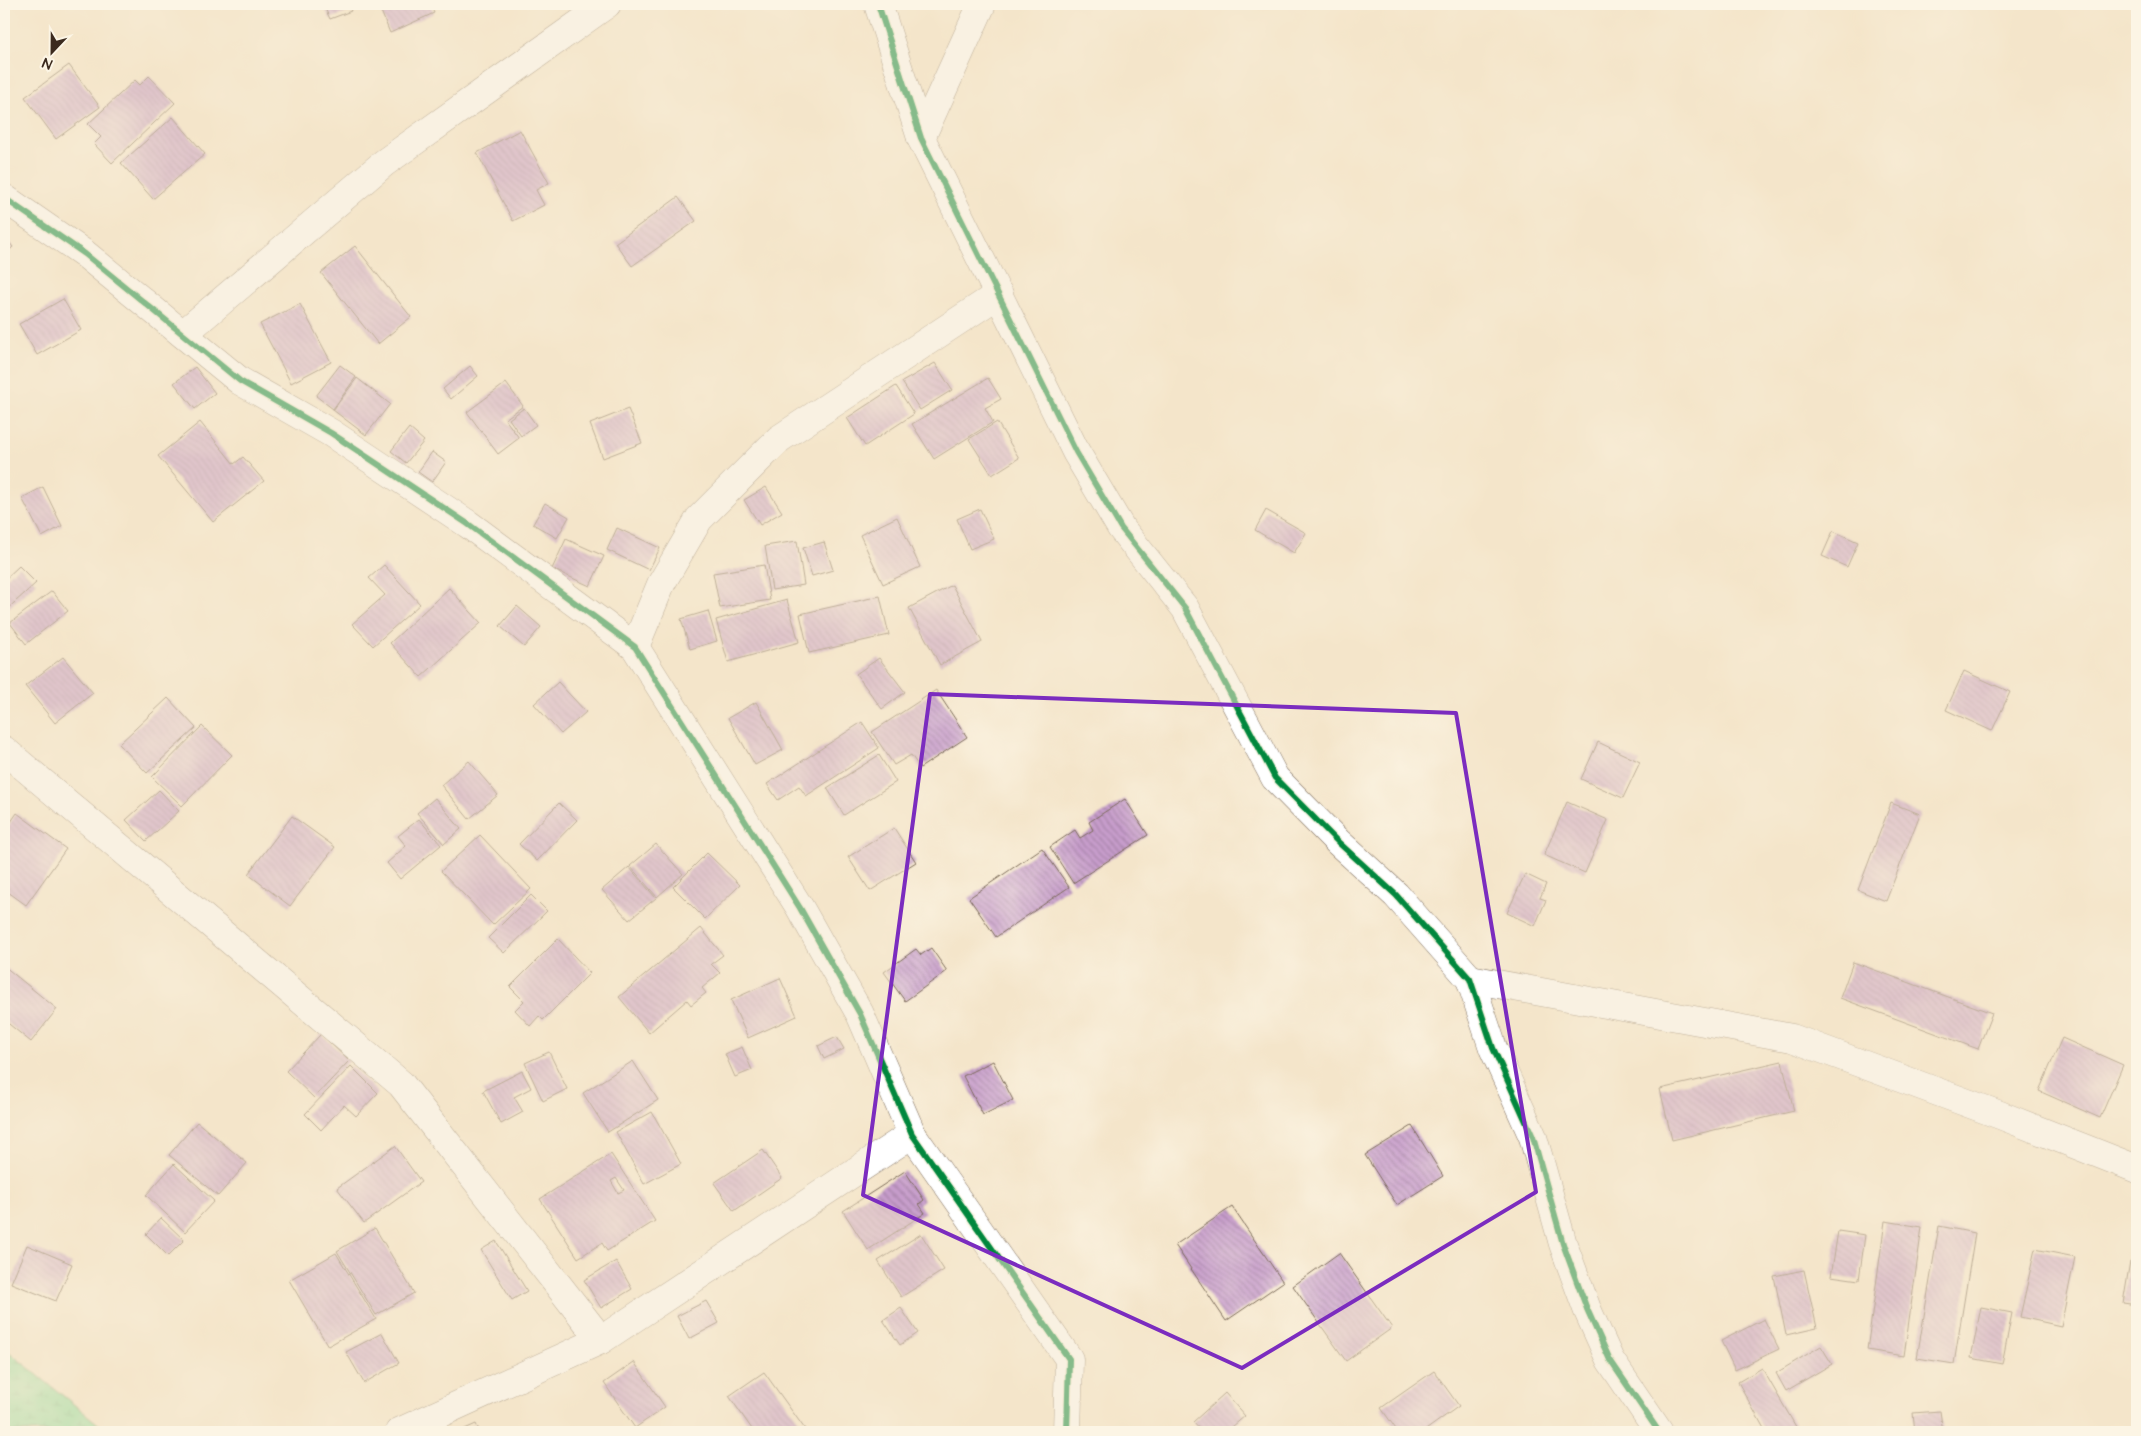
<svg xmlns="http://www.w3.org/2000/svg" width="2141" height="1436" viewBox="0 0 2141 1436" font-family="'Architects Daughter',sans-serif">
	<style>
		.wetland { fill: url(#wetland-marsh); stroke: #63845e }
		.building { fill: url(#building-back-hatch); fill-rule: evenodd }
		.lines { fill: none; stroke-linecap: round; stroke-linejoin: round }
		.street-casing { stroke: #7c6b5a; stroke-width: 29 }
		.street { stroke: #fff; stroke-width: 28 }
		.cycleway-casing { stroke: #fcf5e5; stroke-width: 9 }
		.cycleway { stroke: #00873e; stroke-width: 6 }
		.marked { fill: none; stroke: #7b2cbf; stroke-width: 4; stroke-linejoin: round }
	</style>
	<defs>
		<pattern id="wetland-marsh" width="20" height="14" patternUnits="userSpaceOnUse" patternTransform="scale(1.25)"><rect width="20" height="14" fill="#8bdd9d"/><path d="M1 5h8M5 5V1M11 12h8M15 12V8" fill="none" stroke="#79be87"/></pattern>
		<pattern id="building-back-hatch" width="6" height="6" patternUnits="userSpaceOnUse" patternTransform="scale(1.25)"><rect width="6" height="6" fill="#c79dcc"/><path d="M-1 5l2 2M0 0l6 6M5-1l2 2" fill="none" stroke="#a380a5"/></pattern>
	</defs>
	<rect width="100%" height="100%" fill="#fcf5e5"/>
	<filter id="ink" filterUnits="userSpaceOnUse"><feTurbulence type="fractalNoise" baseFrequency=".02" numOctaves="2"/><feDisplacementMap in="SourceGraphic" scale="10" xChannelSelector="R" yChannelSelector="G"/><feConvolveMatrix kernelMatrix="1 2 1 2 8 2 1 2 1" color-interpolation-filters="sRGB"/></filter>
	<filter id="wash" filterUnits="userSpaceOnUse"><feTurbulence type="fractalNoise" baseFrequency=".0096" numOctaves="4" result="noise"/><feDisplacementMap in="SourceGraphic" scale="20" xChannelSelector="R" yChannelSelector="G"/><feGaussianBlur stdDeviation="1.12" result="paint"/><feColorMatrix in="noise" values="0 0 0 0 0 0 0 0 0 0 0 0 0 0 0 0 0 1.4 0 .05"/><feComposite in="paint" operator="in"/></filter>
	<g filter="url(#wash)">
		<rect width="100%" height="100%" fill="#f4e5ca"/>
		<path class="wetland" d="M 4,1348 L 108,1432 L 4,1432 Z"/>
		<g id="blocks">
			<g class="building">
				<path d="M 323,4 L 348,4 L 351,11 L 330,19 Z"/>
				<path d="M 378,4 L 430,4 L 434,13 L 390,33 Z"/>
				<path d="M 69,65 L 100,107 L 56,139 L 25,97 Z"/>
				<path d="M 149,76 L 175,103 L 112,163 L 94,144 L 101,137 L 88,124 L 135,80 L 140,85 Z"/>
				<path d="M 173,117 L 205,154 L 153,199 L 121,163 Z"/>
				<path d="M 520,130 L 549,183 L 536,190 L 544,205 L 513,221 L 477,153 Z"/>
				<path d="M 678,197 L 696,221 L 632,266 L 615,243 Z"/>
				<path d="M 4,236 L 13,247 L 4,255 Z"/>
				<path d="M 355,246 L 411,317 L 378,344 L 321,273 Z"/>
				<path d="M 63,299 L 81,330 L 37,355 L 19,324 Z"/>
				<path d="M 300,304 L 331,362 L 291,383 L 260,324 Z"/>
				<path d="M 935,363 L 952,390 L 920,410 L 902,382 Z"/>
				<path d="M 340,365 L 356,377 L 333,409 L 316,396 Z"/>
				<path d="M 470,366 L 478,376 L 451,399 L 443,389 Z"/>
				<path d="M 195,367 L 215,393 L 195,409 L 174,383 Z"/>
				<path d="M 357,378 L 390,404 L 366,435 L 333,410 Z"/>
				<path d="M 988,378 L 1001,399 L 985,408 L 993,422 L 934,459 L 912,424 Z"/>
				<path d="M 506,383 L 523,406 L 505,419 L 519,438 L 498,454 L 467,412 Z"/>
				<path d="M 896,386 L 914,414 L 865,446 L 847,418 Z"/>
				<path d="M 524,408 L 536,425 L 521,436 L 509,419 Z"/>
				<path d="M 628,409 L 642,443 L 603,458 L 590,424 Z"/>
				<path d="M 200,422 L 234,464 L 243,457 L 264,481 L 213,522 L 158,456 Z"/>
				<path d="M 997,422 L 1019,458 L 992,475 L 969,439 Z"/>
				<path d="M 409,428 L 424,441 L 406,463 L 391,451 Z"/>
				<path d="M 432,452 L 446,462 L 432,482 L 418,472 Z"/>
				<path d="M 43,487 L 62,526 L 42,537 L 22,498 Z"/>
				<path d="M 766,487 L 782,512 L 760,525 L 744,500 Z"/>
				<path d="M 545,503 L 569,517 L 557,538 L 533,524 Z"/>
				<path d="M 980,509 L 994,539 L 970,549 L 957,519 Z"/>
				<path d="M 1266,510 L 1306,533 L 1294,553 L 1255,530 Z"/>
				<path d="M 897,517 L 920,567 L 883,584 L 860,535 Z"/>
				<path d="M 617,528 L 660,548 L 649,570 L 607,550 Z"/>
				<path d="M 1833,531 L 1858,542 L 1847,567 L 1822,556 Z"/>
				<path d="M 566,539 L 604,556 L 590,586 L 552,569 Z"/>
				<path d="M 797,541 L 804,585 L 772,590 L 765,546 Z"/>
				<path d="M 824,542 L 833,570 L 812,576 L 803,548 Z"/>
				<path d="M 384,565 L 420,604 L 373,646 L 352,624 L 385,595 L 369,578 Z"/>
				<path d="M 764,565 L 770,600 L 720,608 L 713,573 Z"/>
				<path d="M 19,566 L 36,583 L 4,612 L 4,580 Z"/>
				<path d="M 952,585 L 982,642 L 940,665 L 909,608 Z"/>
				<path d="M 449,588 L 481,623 L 421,677 L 390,643 Z"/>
				<path d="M 52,591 L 68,611 L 26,644 L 10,623 Z"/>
				<path d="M 880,596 L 889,635 L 809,653 L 800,614 Z"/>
				<path d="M 787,600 L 799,642 L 728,662 L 716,620 Z"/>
				<path d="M 517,606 L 541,627 L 524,647 L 500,626 Z"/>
				<path d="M 708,611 L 717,641 L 690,649 L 681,619 Z"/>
				<path d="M 63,657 L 93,693 L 55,723 L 25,686 Z"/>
				<path d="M 879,658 L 905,692 L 882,709 L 856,674 Z"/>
				<path d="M 1964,671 L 2010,692 L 1992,731 L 1946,710 Z"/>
				<path d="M 558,682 L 586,712 L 561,734 L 534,704 Z"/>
				<path d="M 936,690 L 967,737 L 920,768 L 911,755 L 894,765 L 872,732 Z"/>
				<path d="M 168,698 L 196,728 L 147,773 L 119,744 Z"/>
				<path d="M 756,702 L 783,750 L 755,765 L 728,718 Z"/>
				<path d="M 862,722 L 879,748 L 806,796 L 799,786 L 778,800 L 767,784 Z"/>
				<path d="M 202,726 L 232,755 L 182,806 L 152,777 Z"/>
				<path d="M 1598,742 L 1640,762 L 1623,798 L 1581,779 Z"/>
				<path d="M 879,755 L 896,782 L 844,815 L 827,788 Z"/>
				<path d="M 469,761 L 498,795 L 469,819 L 441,785 Z"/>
				<path d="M 159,790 L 179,811 L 146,841 L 126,820 Z"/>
				<path d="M 435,798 L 461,829 L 444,844 L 417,813 Z"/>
				<path d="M 1125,799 L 1148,835 L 1073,883 L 1050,847 L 1075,830 L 1080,838 L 1093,830 L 1089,822 Z"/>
				<path d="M 1567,802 L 1608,820 L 1585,873 L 1544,855 Z"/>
				<path d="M 559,803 L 577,820 L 537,861 L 519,844 Z"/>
				<path d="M 1891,803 L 1920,814 L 1886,901 L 1858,890 Z"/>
				<path d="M 17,813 L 66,849 L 26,905 L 4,889 L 4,832 Z"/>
				<path d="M 292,816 L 335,847 L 290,906 L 248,874 Z"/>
				<path d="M 419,819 L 441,845 L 400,879 L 387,863 L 406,846 L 398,836 Z"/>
				<path d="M 894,828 L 916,862 L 870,891 L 848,857 Z"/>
				<path d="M 480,835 L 531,889 L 493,925 L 441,871 Z"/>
				<path d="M 656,844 L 683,874 L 657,897 L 630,866 Z"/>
				<path d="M 1042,848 L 1069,887 L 996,937 L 969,898 Z"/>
				<path d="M 707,853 L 740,885 L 705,919 L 673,887 Z"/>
				<path d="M 629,867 L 656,898 L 629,920 L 602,890 Z"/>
				<path d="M 1525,874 L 1546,884 L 1540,898 L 1546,900 L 1535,926 L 1507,913 Z"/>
				<path d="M 531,895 L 547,911 L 504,953 L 488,938 Z"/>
				<path d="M 701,928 L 723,955 L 711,964 L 720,973 L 702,988 L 706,993 L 691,1005 L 687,1000 L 649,1033 L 619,997 Z"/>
				<path d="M 558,939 L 590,973 L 543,1020 L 539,1016 L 530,1026 L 515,1010 L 524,1001 L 510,987 Z"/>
				<path d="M 931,948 L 947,971 L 905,1001 L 884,972 L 916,949 L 921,955 Z"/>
				<path d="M 1853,962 L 1992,1013 L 1978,1049 L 1840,998 Z"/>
				<path d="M 4,966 L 57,1009 L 31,1042 L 4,1020 Z"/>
				<path d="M 780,978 L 797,1016 L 748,1038 L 731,1000 Z"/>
				<path d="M 321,1034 L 349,1061 L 314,1098 L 286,1071 Z"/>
				<path d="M 837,1037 L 844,1049 L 824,1059 L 818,1046 Z"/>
				<path d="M 2062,1038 L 2123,1065 L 2100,1118 L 2039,1091 Z"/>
				<path d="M 742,1047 L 752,1070 L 735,1077 L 725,1054 Z"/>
				<path d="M 549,1052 L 567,1089 L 543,1101 L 525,1063 Z"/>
				<path d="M 633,1061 L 658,1100 L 608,1132 L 583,1093 Z"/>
				<path d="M 993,1061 L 1013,1100 L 983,1115 L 963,1076 Z"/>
				<path d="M 1782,1061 L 1794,1111 L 1672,1140 L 1660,1089 Z"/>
				<path d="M 351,1066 L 378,1093 L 356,1116 L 344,1105 L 321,1130 L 305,1114 Z"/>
				<path d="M 522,1071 L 531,1088 L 514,1097 L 523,1112 L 501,1124 L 483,1091 Z"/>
				<path d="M 652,1112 L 681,1164 L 644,1184 L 616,1132 Z"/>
				<path d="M 197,1122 L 247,1163 L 218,1196 L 169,1155 Z"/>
				<path d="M 1412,1126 L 1443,1176 L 1397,1205 L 1365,1155 Z"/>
				<path d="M 395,1146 L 421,1182 L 364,1223 L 337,1188 Z"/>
				<path d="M 763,1150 L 782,1178 L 734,1211 L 714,1183 Z"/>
				<path d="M 611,1154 L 655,1221 L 607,1251 L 602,1243 L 578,1258 L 540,1199 ZM 616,1178 L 624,1190 L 618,1193 L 611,1181 Z"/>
				<path d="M 174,1164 L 214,1201 L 185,1232 L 146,1195 Z"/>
				<path d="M 905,1171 L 924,1200 L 919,1204 L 925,1213 L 868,1250 L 843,1211 Z"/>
				<path d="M 1232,1207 L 1283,1282 L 1226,1321 L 1175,1245 Z"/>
				<path d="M 161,1218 L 184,1240 L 168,1256 L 146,1234 Z"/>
				<path d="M 1885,1221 L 1922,1227 L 1904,1356 L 1867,1350 Z"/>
				<path d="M 1939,1226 L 1975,1233 L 1954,1364 L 1917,1358 Z"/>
				<path d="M 375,1228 L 414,1293 L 376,1315 L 337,1251 Z"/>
				<path d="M 1838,1231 L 1865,1235 L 1859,1280 L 1831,1276 Z"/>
				<path d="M 921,1234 L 944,1270 L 901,1297 L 878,1261 Z"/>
				<path d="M 496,1241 L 527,1291 L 512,1300 L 481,1250 Z"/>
				<path d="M 27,1245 L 72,1264 L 56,1301 L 11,1283 Z"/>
				<path d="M 2035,1249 L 2075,1257 L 2061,1326 L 2020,1317 Z"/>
				<path d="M 336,1253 L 376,1319 L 328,1346 L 289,1280 Z"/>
				<path d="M 1339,1253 L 1392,1328 L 1346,1361 L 1293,1286 Z"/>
				<path d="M 616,1261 L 632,1289 L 601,1308 L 584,1280 Z"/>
				<path d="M 2130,1261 L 2137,1262 L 2137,1305 L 2123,1303 Z"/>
				<path d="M 1804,1270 L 1817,1328 L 1786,1335 L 1774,1276 Z"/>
				<path d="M 706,1301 L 719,1323 L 689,1339 L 677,1316 Z"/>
				<path d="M 1981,1307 L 2012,1313 L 2002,1364 L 1971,1358 Z"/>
				<path d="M 901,1308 L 918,1333 L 900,1345 L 883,1320 Z"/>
				<path d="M 1764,1319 L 1779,1349 L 1735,1370 L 1721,1341 Z"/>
				<path d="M 382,1333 L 399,1363 L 364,1383 L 346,1352 Z"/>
				<path d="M 1821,1346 L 1832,1364 L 1786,1391 L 1776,1373 Z"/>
				<path d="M 634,1362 L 665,1407 L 635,1428 L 604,1383 Z"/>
				<path d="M 1762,1368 L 1799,1432 L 1766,1432 L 1738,1382 Z"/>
				<path d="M 1434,1371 L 1459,1406 L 1423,1432 L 1398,1432 L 1381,1408 Z"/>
				<path d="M 764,1372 L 807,1432 L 754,1432 L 729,1396 Z"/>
				<path d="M 1225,1393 L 1245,1416 L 1226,1432 L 1202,1432 L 1193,1422 Z"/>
				<path d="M 1940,1411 L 1943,1432 L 1915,1432 L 1913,1413 Z"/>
				<path d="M 476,1424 L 480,1432 L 458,1432 Z"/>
			</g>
		</g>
	</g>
	<g filter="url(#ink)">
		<use href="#blocks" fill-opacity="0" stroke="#7c6b5a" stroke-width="1"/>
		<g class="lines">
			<defs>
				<g id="street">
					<path d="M 878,4 L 921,138 L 1076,452 L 1121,528 L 1185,608 L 1275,778 L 1338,842 L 1396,895 L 1470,979 L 1493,1048 L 1533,1137 L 1563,1244 L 1587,1309 L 1610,1360 L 1659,1432"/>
					<path d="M 921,138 L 982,4"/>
					<path d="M 4,198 L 85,254 L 240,381 L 331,433 L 468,524 L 635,647 L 800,908 L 860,1014 L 912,1134 L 1069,1359 L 1067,1432"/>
					<path d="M 183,334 L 384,163 L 607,4"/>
					<path d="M 635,647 L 661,584 L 699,519 L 779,439 L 999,294"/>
					<path d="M 4,750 L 401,1084 L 601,1340"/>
					<path d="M 1470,979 L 1792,1038 L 2000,1115 L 2137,1169"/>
					<path d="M 399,1432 L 601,1340 L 912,1134"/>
				</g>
			</defs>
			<use href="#street" class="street-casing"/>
			<use href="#street" class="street"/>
			<defs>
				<g id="cycleway">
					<path d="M 878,4 L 921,138 L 1076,452 L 1121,528 L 1185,608 L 1275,778 L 1338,842 L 1396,895 L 1470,979 L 1493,1048 L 1533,1137 L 1563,1244 L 1587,1309 L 1610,1360 L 1659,1432"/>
					<path d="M 4,198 L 85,254 L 240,381 L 331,433 L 468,524 L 635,647 L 800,908 L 860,1014 L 912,1134 L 1069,1359 L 1067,1432"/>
				</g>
			</defs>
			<use href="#cycleway" class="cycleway-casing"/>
			<use href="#cycleway" class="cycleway"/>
		</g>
	</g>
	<path d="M0 0H2141V1436H0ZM 930,694 L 1456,713 L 1536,1192 L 1242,1368 L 863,1195 Z" fill="#f4e5ca" fill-opacity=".55" fill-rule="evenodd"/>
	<path class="marked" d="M 930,694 L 1456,713 L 1536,1192 L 1242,1368 L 863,1195 Z"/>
	<rect width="2141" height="1436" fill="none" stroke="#fcf5e5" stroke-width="20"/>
	<g transform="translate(52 52) rotate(202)" stroke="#fcf5e5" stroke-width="4" paint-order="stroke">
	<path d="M0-4L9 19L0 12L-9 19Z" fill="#3b2a1e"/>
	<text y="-8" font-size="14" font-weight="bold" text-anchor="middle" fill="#3b2a1e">N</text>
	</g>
</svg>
